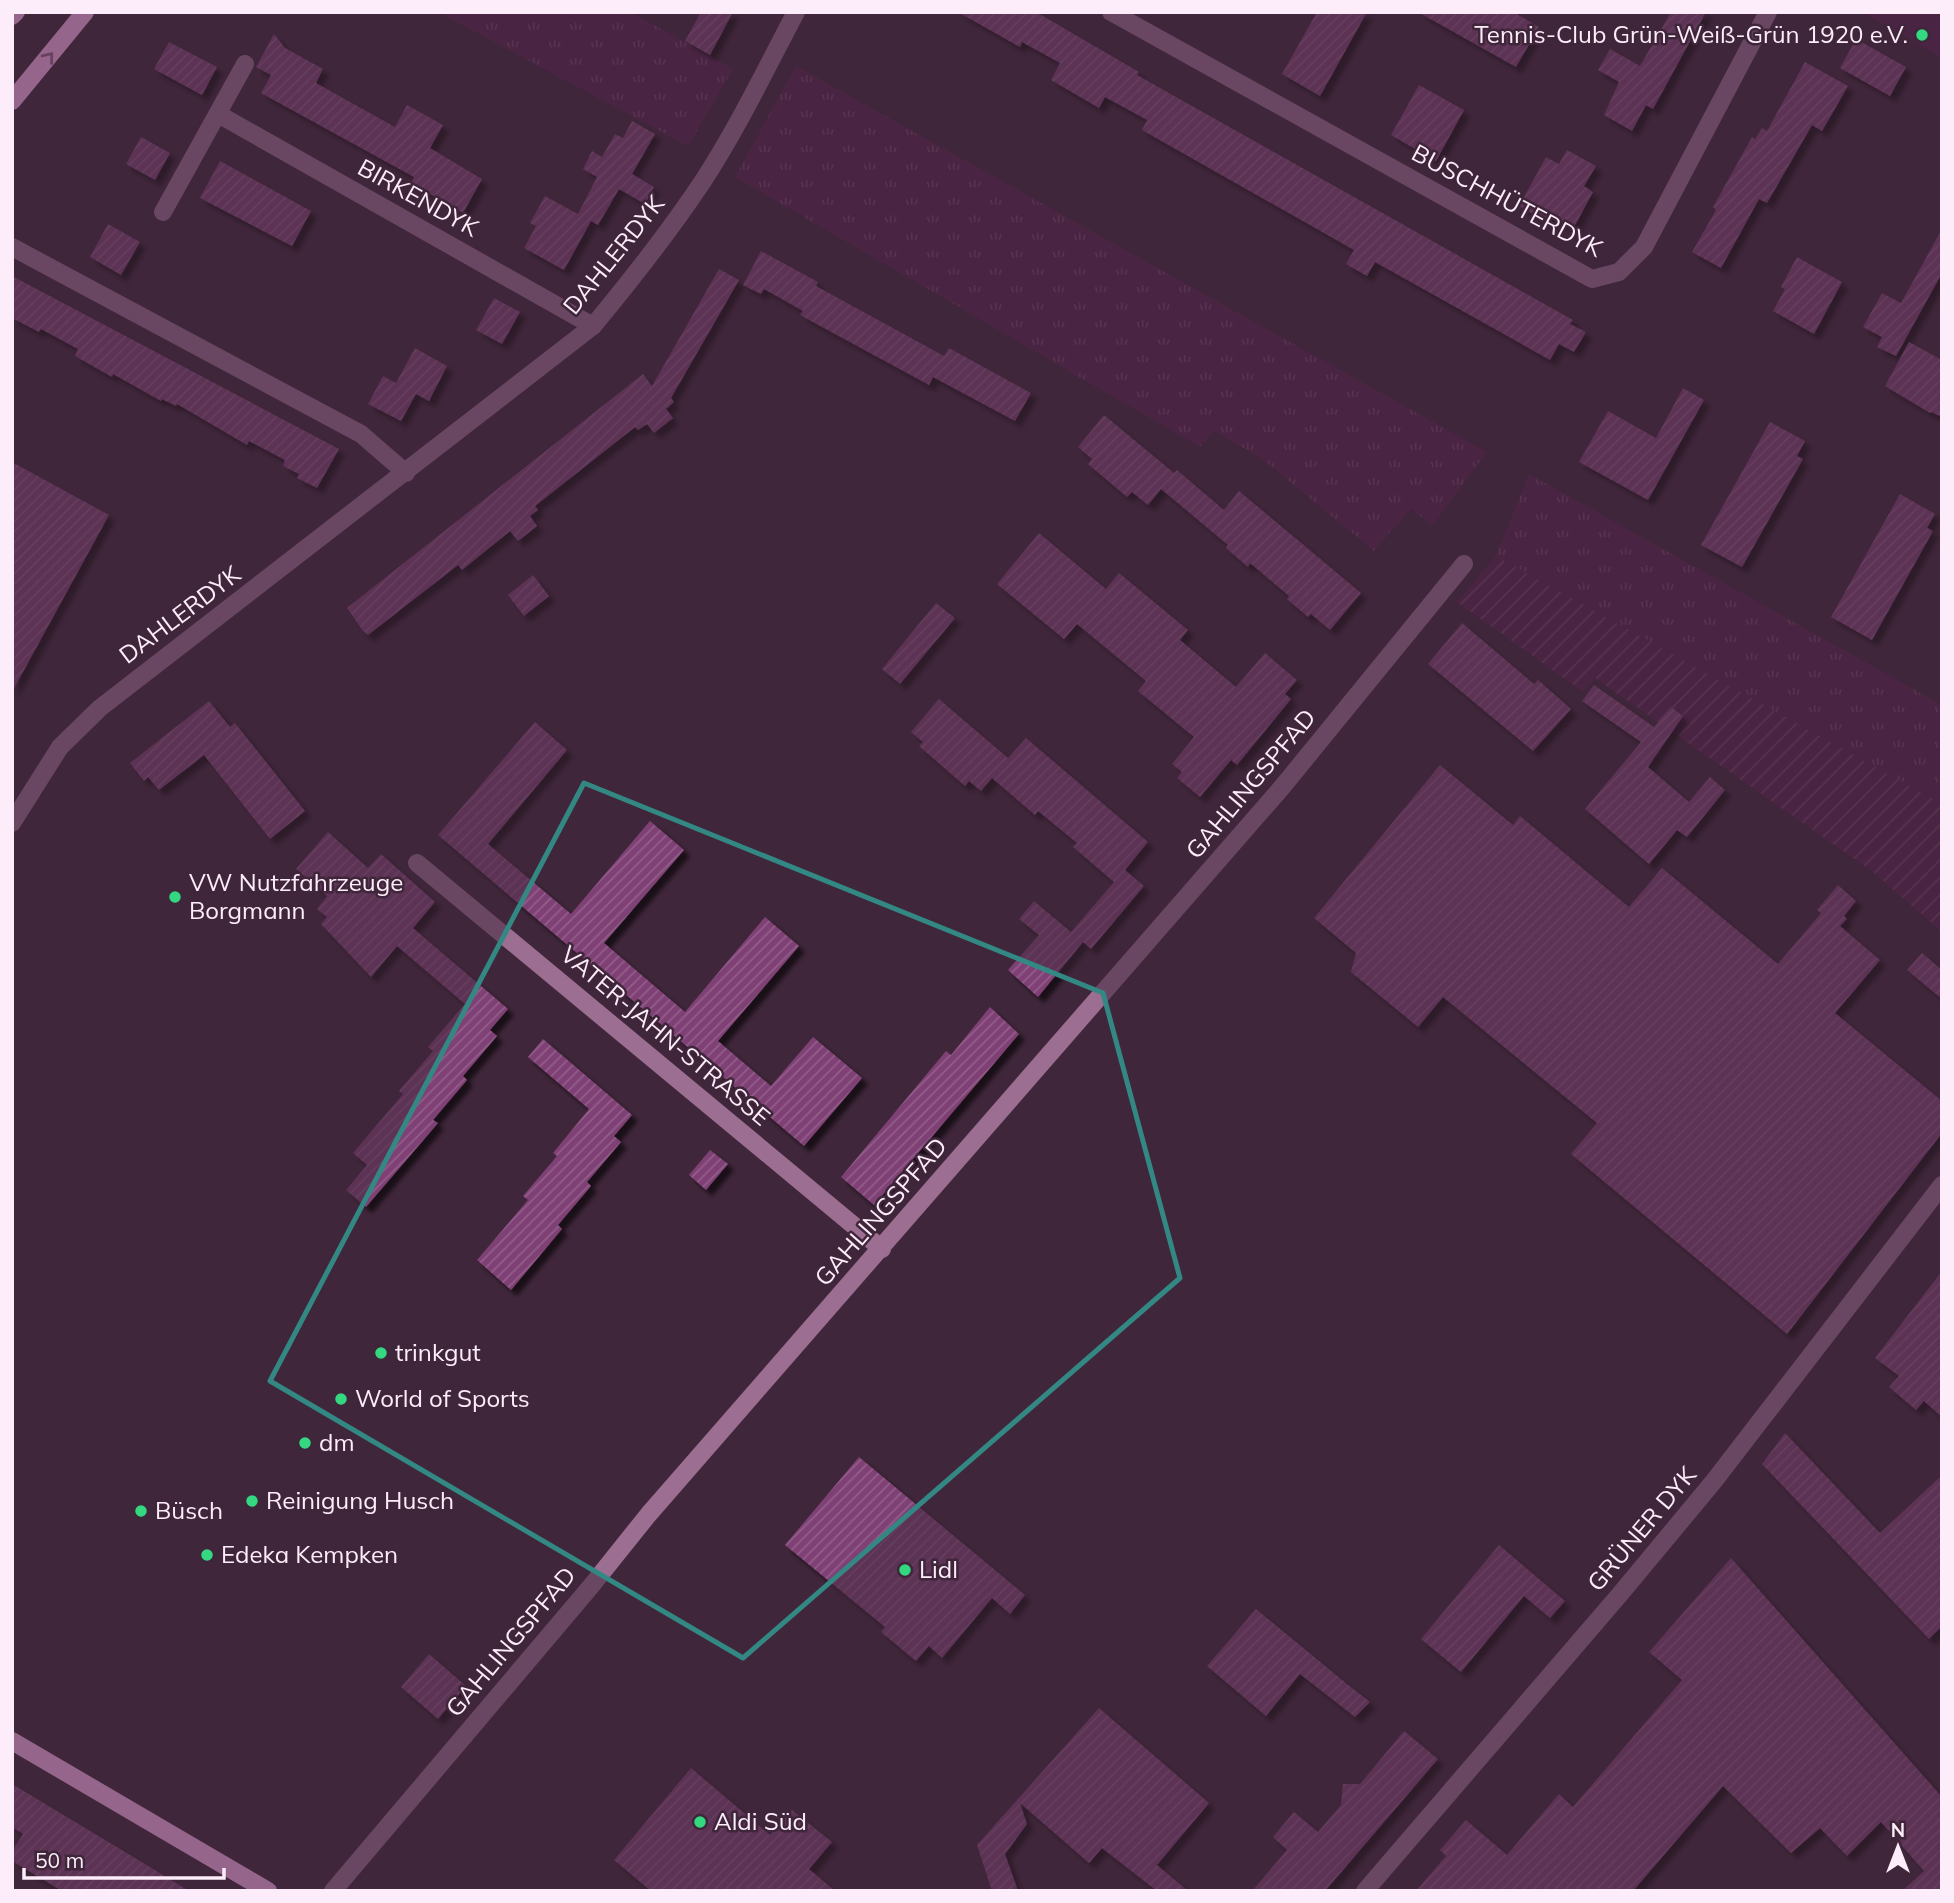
<svg xmlns="http://www.w3.org/2000/svg" width="1954" height="1903" viewBox="0 0 1954 1903" font-family="Mulish,sans-serif">
	<style>
		.grass { fill: url(#grass-tufts) }
		.garden { fill: url(#garden-furrows) }
		.pitch { fill: #58234e }
		.building { fill: url(#building-hatch); filter: url(#shadow) }
		.lines { fill: none; stroke-linecap: round; stroke-linejoin: round }
		.minor { stroke: #9c6e91; stroke-width: 18 }
		.major { stroke: #fdb1ed; stroke-width: 18 }
		.oneway { stroke: #94658b }
		.marked { fill: none; stroke: #338883; stroke-width: 5; stroke-linejoin: round }
		.poi-dot { fill: #33d881; stroke: #3f263a; stroke-width: 2.5 }
		.labels { text-anchor: middle; stroke-width: 5; stroke-linejoin: round; paint-order: stroke }
		.poi-label { font-size: 24px; fill: #fdecf9; stroke: #3f263a; text-anchor: start }
		.street-label { font-size: 24px; fill: #fdecf9; stroke: #3f263a }
	</style>
	<defs>
		<pattern id="grass-tufts" width="24" height="20" patternUnits="userSpaceOnUse" patternTransform="scale(1.75)"><rect width="24" height="20" fill="#58234e"/><path d="M3 7l-1-3M5 7V3M7 7l1-3M15 17l-1-3M17 17v-4M19 17l1-3" fill="none" stroke="#714368"/></pattern>
		<pattern id="garden-furrows" width="10" height="10" patternUnits="userSpaceOnUse" patternTransform="scale(1.75)"><rect width="10" height="10" fill="#58234e"/><path d="M-1 1l2-2M0 10L10 0M9 11l2-2" fill="none" stroke="#714368"/></pattern>
		<pattern id="building-hatch" width="6" height="6" patternUnits="userSpaceOnUse" patternTransform="scale(1.75)"><rect width="6" height="6" fill="#7f4174"/><path d="M-1 1l2-2M0 6l6-6M5 7l2-2" fill="none" stroke="#925d89"/></pattern>
		<filter id="shadow"><feDropShadow dx="6" dy="6" stdDeviation="2" flood-color="#0009"/></filter>
	</defs>
	<rect width="100%" height="100%" fill="#3f263a"/>
	<g class="grass">
		<path d="M 438,12 L 631,12 L 733,69 L 688,146 Z"/>
		<path d="M 796,66 L 1487,452 L 1432,526 L 1411,509 L 1374,551 L 1261,458 L 1214,431 L 1200,447 L 735,177 Z"/>
		<path d="M 1529,474 L 1942,705 L 1942,804 L 1496,556 Z"/>
	</g>
	<path class="garden" d="M 1496,556 L 1942,804 L 1942,932 L 1873,872 L 1595,678 L 1582,691 L 1457,602 Z"/>
	<path class="pitch" d="M 1861,12 L 1942,12 L 1942,58 Z"/>
	<g class="building">
		<path d="M 701,12 L 733,12 L 710,55 L 685,41 Z"/>
		<path d="M 958,12 L 1036,12 L 1139,72 L 1137,75 L 1573,320 L 1570,324 L 1586,332 L 1574,352 L 1559,344 L 1550,360 L 1375,262 L 1367,276 L 1346,264 L 1354,250 L 1142,130 L 1147,120 L 1105,97 L 1099,108 L 1051,80 L 1060,63 L 1022,42 L 1020,47 Z"/>
		<path d="M 1317,12 L 1367,12 L 1320,96 L 1282,74 Z"/>
		<path d="M 1418,12 L 1513,12 L 1539,27 L 1516,67 Z"/>
		<path d="M 1671,12 L 1706,12 L 1653,109 L 1646,105 L 1632,131 L 1604,115 L 1619,82 L 1598,70 L 1610,49 L 1640,66 Z"/>
		<path d="M 274,34 L 285,48 L 323,69 L 316,83 L 395,127 L 407,105 L 443,125 L 430,148 L 482,179 L 463,213 L 411,183 L 414,177 L 261,93 L 271,75 L 256,67 Z"/>
		<path d="M 1856,39 L 1906,67 L 1890,96 L 1840,68 Z"/>
		<path d="M 169,42 L 217,67 L 202,95 L 154,69 Z"/>
		<path d="M 1805,62 L 1848,86 L 1822,131 L 1812,125 L 1767,203 L 1759,199 L 1721,268 L 1692,252 L 1716,210 L 1713,207 L 1752,137 L 1755,139 L 1762,128 L 1767,131 Z"/>
		<path d="M 1419,85 L 1464,110 L 1436,161 L 1391,135 Z"/>
		<path d="M 632,121 L 655,134 L 632,174 L 654,187 L 645,204 L 619,189 L 598,225 L 591,221 L 564,270 L 524,248 L 536,226 L 530,223 L 545,196 L 578,214 L 597,177 L 583,169 L 592,151 L 602,157 L 615,134 L 623,138 Z"/>
		<path d="M 141,137 L 170,153 L 155,180 L 126,164 Z"/>
		<path d="M 1567,150 L 1596,166 L 1584,186 L 1593,192 L 1573,229 L 1550,216 L 1547,222 L 1519,206 L 1546,157 L 1559,164 Z"/>
		<path d="M 220,161 L 311,211 L 292,246 L 200,198 Z"/>
		<path d="M 108,224 L 140,242 L 121,275 L 90,257 Z"/>
		<path d="M 1942,229 L 1942,273 L 1896,356 L 1877,347 L 1882,337 L 1863,327 L 1882,293 L 1901,303 Z"/>
		<path d="M 761,251 L 818,282 L 816,286 L 944,356 L 949,348 L 1031,393 L 1015,421 L 933,377 L 929,385 L 800,315 L 803,311 L 764,289 L 761,294 L 743,285 Z"/>
		<path d="M 1797,257 L 1842,282 L 1814,334 L 1773,311 L 1785,289 L 1781,287 Z"/>
		<path d="M 719,269 L 739,280 L 671,398 L 674,402 L 666,409 L 673,418 L 654,433 L 647,424 L 638,430 L 635,427 L 535,506 L 538,510 L 530,516 L 537,526 L 518,541 L 510,531 L 462,570 L 458,565 L 368,635 L 363,631 L 347,608 L 643,374 L 652,386 Z"/>
		<path d="M 12,276 L 339,449 L 317,488 L 297,478 L 299,474 L 283,466 L 285,460 L 249,441 L 247,445 L 177,404 L 176,406 L 162,399 L 161,401 L 113,374 L 112,377 L 75,356 L 78,349 L 41,329 L 39,332 L 12,318 Z"/>
		<path d="M 494,298 L 520,312 L 502,344 L 476,330 Z"/>
		<path d="M 1909,342 L 1942,360 L 1942,417 L 1931,412 L 1930,413 L 1885,386 Z"/>
		<path d="M 415,348 L 447,366 L 429,401 L 416,394 L 401,421 L 368,404 L 383,376 L 396,383 Z"/>
		<path d="M 1683,388 L 1704,400 L 1648,500 L 1579,462 L 1608,411 L 1656,438 Z"/>
		<path d="M 1104,415 L 1174,473 L 1177,470 L 1224,510 L 1239,491 L 1361,593 L 1330,630 L 1311,614 L 1308,617 L 1287,599 L 1289,596 L 1250,563 L 1248,567 L 1226,548 L 1228,545 L 1161,489 L 1148,505 L 1132,492 L 1127,497 L 1088,464 L 1092,459 L 1078,447 Z"/>
		<path d="M 1770,422 L 1805,441 L 1797,456 L 1803,459 L 1742,567 L 1701,545 Z"/>
		<path d="M 12,462 L 109,515 L 12,692 Z"/>
		<path d="M 1900,494 L 1935,514 L 1927,528 L 1933,531 L 1872,640 L 1831,617 Z"/>
		<path d="M 1039,533 L 1106,589 L 1119,573 L 1188,630 L 1180,640 L 1236,687 L 1265,653 L 1297,680 L 1285,694 L 1291,699 L 1237,765 L 1231,760 L 1200,797 L 1177,778 L 1182,772 L 1172,764 L 1194,737 L 1138,691 L 1146,681 L 1077,624 L 1064,639 L 997,584 Z"/>
		<path d="M 533,575 L 549,596 L 524,616 L 508,595 Z"/>
		<path d="M 936,603 L 955,618 L 900,684 L 882,669 Z"/>
		<path d="M 1462,623 L 1534,684 L 1538,680 L 1571,709 L 1533,751 L 1428,664 Z"/>
		<path d="M 1594,685 L 1654,727 L 1671,707 L 1683,716 L 1648,767 L 1689,802 L 1710,777 L 1725,790 L 1687,837 L 1677,830 L 1649,864 L 1585,809 L 1641,742 L 1582,701 Z"/>
		<path d="M 939,699 L 1008,758 L 1026,738 L 1148,842 L 1125,870 L 1144,886 L 1091,949 L 1083,942 L 1038,997 L 1008,970 L 1039,935 L 1019,919 L 1034,901 L 1071,932 L 1114,882 L 1073,847 L 1077,843 L 1038,811 L 1035,815 L 992,778 L 981,791 L 969,781 L 965,786 L 919,746 L 923,742 L 911,732 Z"/>
		<path d="M 209,701 L 230,727 L 235,723 L 305,811 L 270,839 L 204,755 L 159,790 L 148,777 L 144,781 L 130,763 Z"/>
		<path d="M 535,722 L 567,750 L 488,844 L 571,914 L 650,821 L 684,850 L 604,943 L 685,1012 L 765,917 L 799,946 L 718,1041 L 771,1086 L 813,1037 L 862,1078 L 804,1146 L 438,835 Z"/>
		<path d="M 1440,765 L 1513,825 L 1520,816 L 1629,907 L 1662,868 L 1778,964 L 1821,913 L 1817,910 L 1838,885 L 1856,901 L 1844,916 L 1847,919 L 1840,926 L 1880,960 L 1835,1013 L 1942,1101 L 1942,1133 L 1787,1334 L 1571,1154 L 1597,1123 L 1443,997 L 1418,1027 L 1351,972 L 1356,953 L 1314,918 Z"/>
		<path d="M 328,832 L 368,868 L 381,854 L 435,902 L 413,928 L 508,1009 L 490,1030 L 497,1036 L 463,1076 L 467,1080 L 433,1120 L 438,1123 L 366,1207 L 346,1190 L 367,1165 L 353,1153 L 403,1094 L 399,1091 L 433,1051 L 428,1047 L 465,1004 L 397,946 L 371,977 L 321,924 L 327,917 L 317,909 L 327,896 L 296,869 Z"/>
		<path d="M 1922,953 L 1942,970 L 1942,999 L 1907,970 Z"/>
		<path d="M 990,1007 L 1019,1034 L 874,1205 L 841,1177 L 946,1051 L 951,1055 Z"/>
		<path d="M 543,1039 L 632,1115 L 614,1136 L 621,1142 L 587,1182 L 591,1186 L 558,1225 L 562,1229 L 511,1290 L 477,1260 L 528,1200 L 523,1196 L 557,1156 L 553,1153 L 589,1109 L 528,1057 Z"/>
		<path d="M 710,1150 L 728,1164 L 706,1190 L 689,1175 Z"/>
		<path d="M 1942,1271 L 1942,1417 L 1924,1401 L 1916,1410 L 1889,1387 L 1899,1376 L 1875,1358 Z"/>
		<path d="M 1785,1433 L 1880,1533 L 1942,1475 L 1942,1626 L 1929,1639 L 1762,1464 Z"/>
		<path d="M 859,1457 L 1025,1595 L 1010,1614 L 992,1598 L 942,1658 L 929,1646 L 916,1661 L 881,1632 L 885,1627 L 785,1545 Z"/>
		<path d="M 1499,1545 L 1565,1601 L 1550,1618 L 1524,1596 L 1461,1672 L 1421,1639 Z"/>
		<path d="M 1731,1558 L 1942,1797 L 1942,1891 L 1902,1891 L 1924,1871 L 1881,1822 L 1847,1856 L 1820,1828 L 1791,1853 L 1723,1786 L 1633,1891 L 1416,1891 L 1446,1856 L 1440,1850 L 1466,1820 L 1507,1855 L 1559,1794 L 1573,1807 L 1682,1680 L 1649,1652 Z"/>
		<path d="M 1256,1609 L 1347,1684 L 1370,1702 L 1355,1717 L 1300,1674 L 1266,1716 L 1207,1666 Z"/>
		<path d="M 429,1654 L 466,1686 L 438,1719 L 401,1687 Z"/>
		<path d="M 1099,1708 L 1209,1803 L 1157,1865 L 1188,1891 L 1157,1891 L 1102,1848 L 1089,1863 L 1020,1803 L 1027,1824 L 1005,1854 L 1018,1891 L 992,1891 L 977,1845 Z"/>
		<path d="M 1404,1731 L 1438,1759 L 1325,1891 L 1252,1891 L 1287,1850 L 1273,1837 L 1294,1812 L 1318,1832 L 1341,1805 L 1343,1784 L 1360,1784 Z"/>
		<path d="M 691,1768 L 770,1835 L 792,1810 L 832,1842 L 809,1869 L 835,1891 L 651,1891 L 614,1860 Z"/>
		<path d="M 12,1784 L 140,1861 L 189,1891 L 62,1891 L 12,1861 L 12,1851 L 23,1834 L 12,1827 Z"/>
	</g>
	<g class="lines">
		<g class="minor">
			<path d="M 1111,12 L 1592,279 L 1619,272 L 1644,247 L 1768,12"/>
			<path d="M 218,114 L 593,326"/>
			<path d="M 163,212 L 245,64"/>
			<path d="M 12,247 L 361,434 L 406,473"/>
			<path d="M 12,823 L 60,747 L 100,708 L 593,326 C 632,279 669,232 703,181 C 738,127 766,69 796,12"/>
			<path d="M 417,863 L 882,1249"/>
			<path d="M 333,1891 L 592,1585 L 648,1515 L 1283,786 L 1464,564"/>
			<path d="M 1365,1891 L 1621,1593 L 1714,1481 L 1942,1185"/>
		</g>
		<g class="major">
			<path d="M 12,16 L 16,12"/>
			<path d="M 12,101 L 85,12"/>
			<path d="M 12,1741 L 268,1891"/>
		</g>
	</g>
	<defs><path id="oneway-chevron" d="M-2-3.5L2.5 0L-2 3.5" fill="none" stroke-width="1.6" stroke-linecap="round" stroke-linejoin="round" transform="scale(1.75)"/></defs>
	<use class="oneway" href="#oneway-chevron" transform="translate(49 57) rotate(-51)"/>
	<path d="M0 0H1954V1903H0ZM 584,783 L 1103,993 L 1180,1278 L 743,1658 L 270,1381 Z" fill="#3f263a" fill-opacity=".55" fill-rule="evenodd"/>
	<path class="marked" d="M 584,783 L 1103,993 L 1180,1278 L 743,1658 L 270,1381 Z"/>
	<g class="poi-dot">
		<circle cx="1922" cy="35" r="7"/>
		<circle cx="175" cy="897" r="7"/>
		<circle cx="381" cy="1353" r="7"/>
		<circle cx="341" cy="1399" r="7"/>
		<circle cx="305" cy="1443" r="7"/>
		<circle cx="252" cy="1501" r="7"/>
		<circle cx="141" cy="1511" r="7"/>
		<circle cx="207" cy="1555" r="7"/>
		<circle cx="905" cy="1570" r="7"/>
		<circle cx="700" cy="1822" r="7"/>
	</g>
	<g class="labels">
		<g class="poi-label">
			<text x="1908" y="43" text-anchor="end">Tennis-Club Grün-Weiß-Grün 1920 e.V.</text>
			<text x="189" y="891">VW Nutzfahrzeuge<tspan x="189" dy="28">Borgmann</tspan></text>
			<text x="395" y="1361">trinkgut</text>
			<text x="355" y="1407">World of Sports</text>
			<text x="319" y="1451">dm</text>
			<text x="266" y="1509">Reinigung Husch</text>
			<text x="155" y="1519">Büsch</text>
			<text x="221" y="1563">Edeka Kempken</text>
			<text x="919" y="1578">Lidl</text>
			<text x="714" y="1830">Aldi Süd</text>
		</g>
		<g class="street-label">
			<text transform="translate(418 198) rotate(29)" y="8">BIRKENDYK</text>
			<text transform="translate(1507 201) rotate(28)" y="8">BUSCHHÜTERDYK</text>
			<text transform="translate(614 255) rotate(-51)" y="8">DAHLERDYK</text>
			<text transform="translate(180 615) rotate(-37)" y="8">DAHLERDYK</text>
			<text transform="translate(1251 784) rotate(-50)" y="8">GAHLINGSPFAD</text>
			<text transform="translate(665 1036) rotate(40)" y="8">VATER-JAHN-STRASSE</text>
			<text transform="translate(881 1212) rotate(-49)" y="8">GAHLINGSPFAD</text>
			<text transform="translate(1642 1529) rotate(-50)" y="8">GRÜNER DYK</text>
			<text transform="translate(511 1642) rotate(-50)" y="8">GAHLINGSPFAD</text>
		</g>
	</g>
	<rect width="1954" height="1903" fill="none" stroke="#fdecf9" stroke-width="28"/>
	<g transform="translate(1898 1847)" stroke="#3f263a" stroke-width="5" paint-order="stroke">
	<path d="M0-5L12 26L0 18L-12 26Z" fill="#fdecf9"/>
	<text y="-10" font-size="19" font-weight="bold" text-anchor="middle" fill="#fdecf9">N</text>
	</g>
	<path d="M24 1868v10h200v-10" fill="none" stroke="#fdecf9" stroke-width="3.5"/>
	<text x="35" y="1868" font-size="21" fill="#fdecf9" stroke="#3f263a" stroke-width="5" paint-order="stroke">50 m</text>
</svg>
